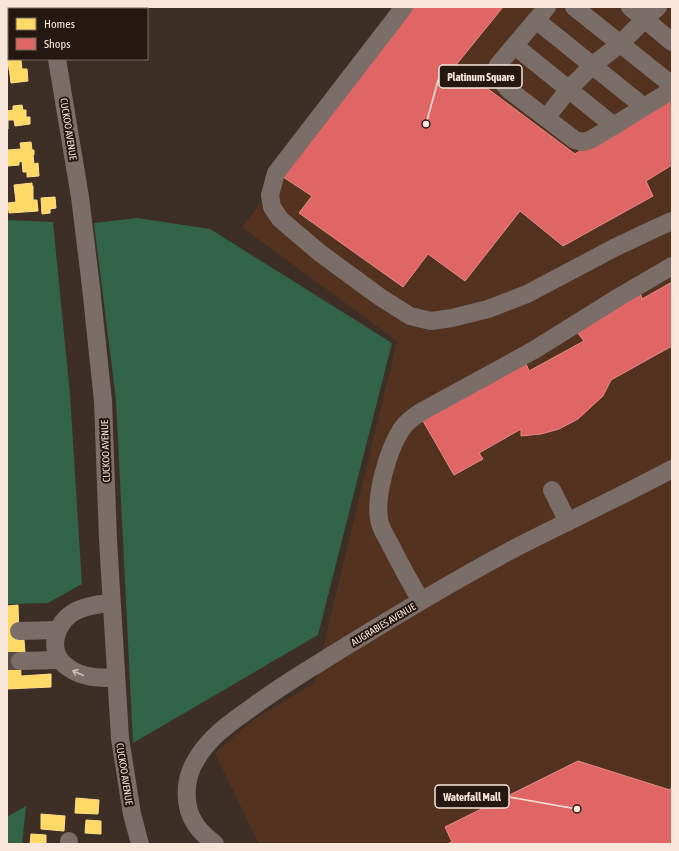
<svg xmlns="http://www.w3.org/2000/svg" width="679" height="851" viewBox="0 0 679 851" font-family="'Asap Condensed',sans-serif">
	<style>
		.built { fill: #533320 }
		.green { fill: #316449 }
		.homes { fill: #ffd966; stroke: #fddd89 }
		.shops { fill: #e06666; stroke: #e88c89 }
		.lines { fill: none; stroke-linecap: round; stroke-linejoin: round }
		.minor-tunnel { stroke: #5a4a41; stroke-width: 18; stroke-dasharray: 18 9; stroke-linecap: butt }
		.minor { stroke: #7b6d67; stroke-width: 18 }
		.oneway { stroke: #cdbcb2 }
		.labels { text-anchor: middle; stroke-width: 4; stroke-linejoin: round; paint-order: stroke }
		.street-label { font-size: 10px; fill: #f9e6db; stroke: #251811 }
		.leader { fill: none; stroke: #f9e6db; stroke-width: 1.5 }
		.callout-dot { fill: #f9e6db; stroke: #251811; stroke-width: 1.5 }
		.callout { fill: #251811; stroke: #f9e6db; stroke-width: 1.5 }
		.callout-label { font-size: 11px; text-anchor: middle; font-weight: bold; fill: #f9e6db }
	</style>
	<rect width="100%" height="100%" fill="#3e2f26"/>
	<path class="built" d="M 419,7 L 672,7 L 672,844 L 259,844 L 215,753 L 252,721 L 315,682 L 397,341 L 242,227 Z"/>
	<g class="green">
		<path d="M 137,218 L 210,229 L 392,343 L 318,635 L 133,743 L 116,400 L 94,223 Z"/>
		<path d="M 7,220 L 53,222 L 70,395 L 82,584 L 48,603 L 7,604 Z"/>
		<path d="M 26,806 L 22,844 L 7,844 L 7,817 Z"/>
	</g>
	<g class="homes">
		<path d="M 8,49 L 9,49 L 9,59 L 22,59 L 21,60 L 22,69 L 27,69 L 28,81 L 11,83 L 9,66 L 8,66 L 8,70 L 7,70 Z"/>
		<path d="M 22,105 L 23,110 L 26,110 L 26,117 L 30,117 L 30,124 L 15,126 L 14,120 L 8,120 L 8,129 L 7,129 L 7,111 L 13,110 L 13,106 Z"/>
		<path d="M 31,142 L 32,150 L 34,150 L 34,155 L 33,155 L 34,164 L 38,163 L 39,176 L 27,177 L 27,172 L 23,172 L 22,161 L 19,162 L 19,165 L 8,166 L 7,150 L 21,149 L 20,143 Z"/>
		<path d="M 32,183 L 32,186 L 33,186 L 33,200 L 37,200 L 38,211 L 9,213 L 8,203 L 16,202 L 14,185 Z"/>
		<path d="M 55,197 L 56,208 L 50,209 L 50,213 L 42,214 L 41,198 Z"/>
		<path d="M 18,605 L 19,640 L 24,640 L 25,652 L 20,653 L 21,676 L 51,674 L 51,687 L 7,689 L 7,606 Z"/>
		<path d="M 76,798 L 99,800 L 98,814 L 75,813 Z"/>
		<path d="M 41,814 L 65,816 L 64,831 L 41,829 Z"/>
		<path d="M 86,820 L 101,821 L 101,834 L 85,833 Z"/>
		<path d="M 31,834 L 46,835 L 46,844 L 30,844 Z"/>
	</g>
	<g class="shops">
		<path d="M 412,7 L 503,7 L 456,65 L 575,154 L 672,93 L 672,165 L 646,181 L 653,196 L 563,246 L 520,211 L 465,281 L 428,254 L 403,287 L 299,213 L 312,196 L 277,173 Z"/>
		<path d="M 672,282 L 672,346 L 611,380 L 603,396 L 578,419 L 559,429 L 541,434 L 521,436 L 521,429 L 479,453 L 483,459 L 454,475 L 423,421 L 525,361 L 529,371 L 584,341 L 577,332 L 640,291 L 642,299 Z"/>
		<path d="M 578,761 L 670,790 L 672,786 L 672,844 L 447,844 L 452,842 L 445,827 Z"/>
	</g>
	<g class="lines">
		<path class="minor-tunnel" d="M 7,661 L 20,661"/>
		<g class="minor">
			<path d="M 50,7 L 50,9"/>
			<path d="M 404,7 L 276,173 L 270,195 L 272,207 L 280,219 L 320,253 L 380,297 L 410,316 L 431,321 L 452,318 L 488,309 L 527,294 L 614,248 L 654,229 L 672,221"/>
			<path d="M 547,7 L 498,65 L 497,69 L 498,77 L 509,90 L 575,140 L 583,142 L 592,139 L 672,90"/>
			<path d="M 574,7 L 672,85"/>
			<path d="M 630,7 L 672,42"/>
			<path d="M 536,20 L 644,107"/>
			<path d="M 515,46 L 614,126"/>
			<path d="M 57,59 L 80,197 L 91,287 L 103,401 L 108,540 L 120,738 L 132,814 L 140,844"/>
			<path d="M 546,118 L 569,89 L 593,65 L 620,44 L 645,19 L 658,7"/>
			<path d="M 552,490 L 568,522"/>
			<path d="M 421,601 C 410,582 400,564 390,544 C 386,536 380,528 379,519 C 375,496 388,450 401,430 C 406,422 413,417 421,412 L 534,350 L 619,297 L 672,266"/>
			<path d="M 111,603 C 100,604 89,605 78,610 C 55,620 45,653 69,668 C 83,678 99,678 116,678"/>
			<path d="M 19,631 L 57,630"/>
			<path d="M 20,661 L 58,660"/>
			<path d="M 69,844 L 69,841"/>
			<path d="M 215,844 C 208,838 201,833 196,825 C 183,807 184,779 196,760 C 209,737 230,723 251,708 C 273,692 296,677 319,663 C 385,622 451,582 519,546 C 570,520 622,496 672,469"/>
		</g>
	</g>
	<defs><path id="oneway-shaft" d="M-6 0H5M1.5-3L5.5 0L1.5 3" fill="none" stroke-width="1.6" stroke-linecap="round" stroke-linejoin="round"/></defs>
	<use class="oneway" href="#oneway-shaft" transform="translate(78 673) rotate(-156)"/>
	<g class="labels">
		<g class="street-label">
			<text transform="translate(69 129) rotate(81)" y="4">CUCKOO AVENUE</text>
			<text transform="translate(105 451) rotate(-92)" y="4">CUCKOO AVENUE</text>
			<text transform="translate(383 624) rotate(-31)" y="4">AUGRABIES AVENUE</text>
			<text transform="translate(125 774) rotate(81)" y="4">CUCKOO AVENUE</text>
		</g>
	</g>
	<path class="leader" d="M426 124L439 77M577 809L509 797"/>
	<g class="callout-dot">
		<circle cx="426" cy="124" r="4"/>
		<circle cx="577" cy="809" r="4"/>
	</g>
	<g class="callout">
		<rect x="439" y="65" width="83" height="23" rx="4"/>
		<rect x="435" y="785" width="74" height="23" rx="4"/>
	</g>
	<g class="callout-label">
		<text x="481" y="81">Platinum Square</text>
		<text x="472" y="801">Waterfall Mall</text>
	</g>
	<rect width="679" height="851" fill="none" stroke="#f9e6db" stroke-width="16"/>
	<rect x="8" y="8" width="140" height="52" fill="#251811" stroke="#7a6a62"/>
	<rect x="16" y="18" width="20" height="12" fill="#ffd966" stroke="#7a6a62"/>
	<text x="44" y="28" font-size="12" fill="#f9e6db">Homes</text>
	<rect x="16" y="38" width="20" height="12" fill="#e06666" stroke="#7a6a62"/>
	<text x="44" y="48" font-size="12" fill="#f9e6db">Shops</text>
</svg>
